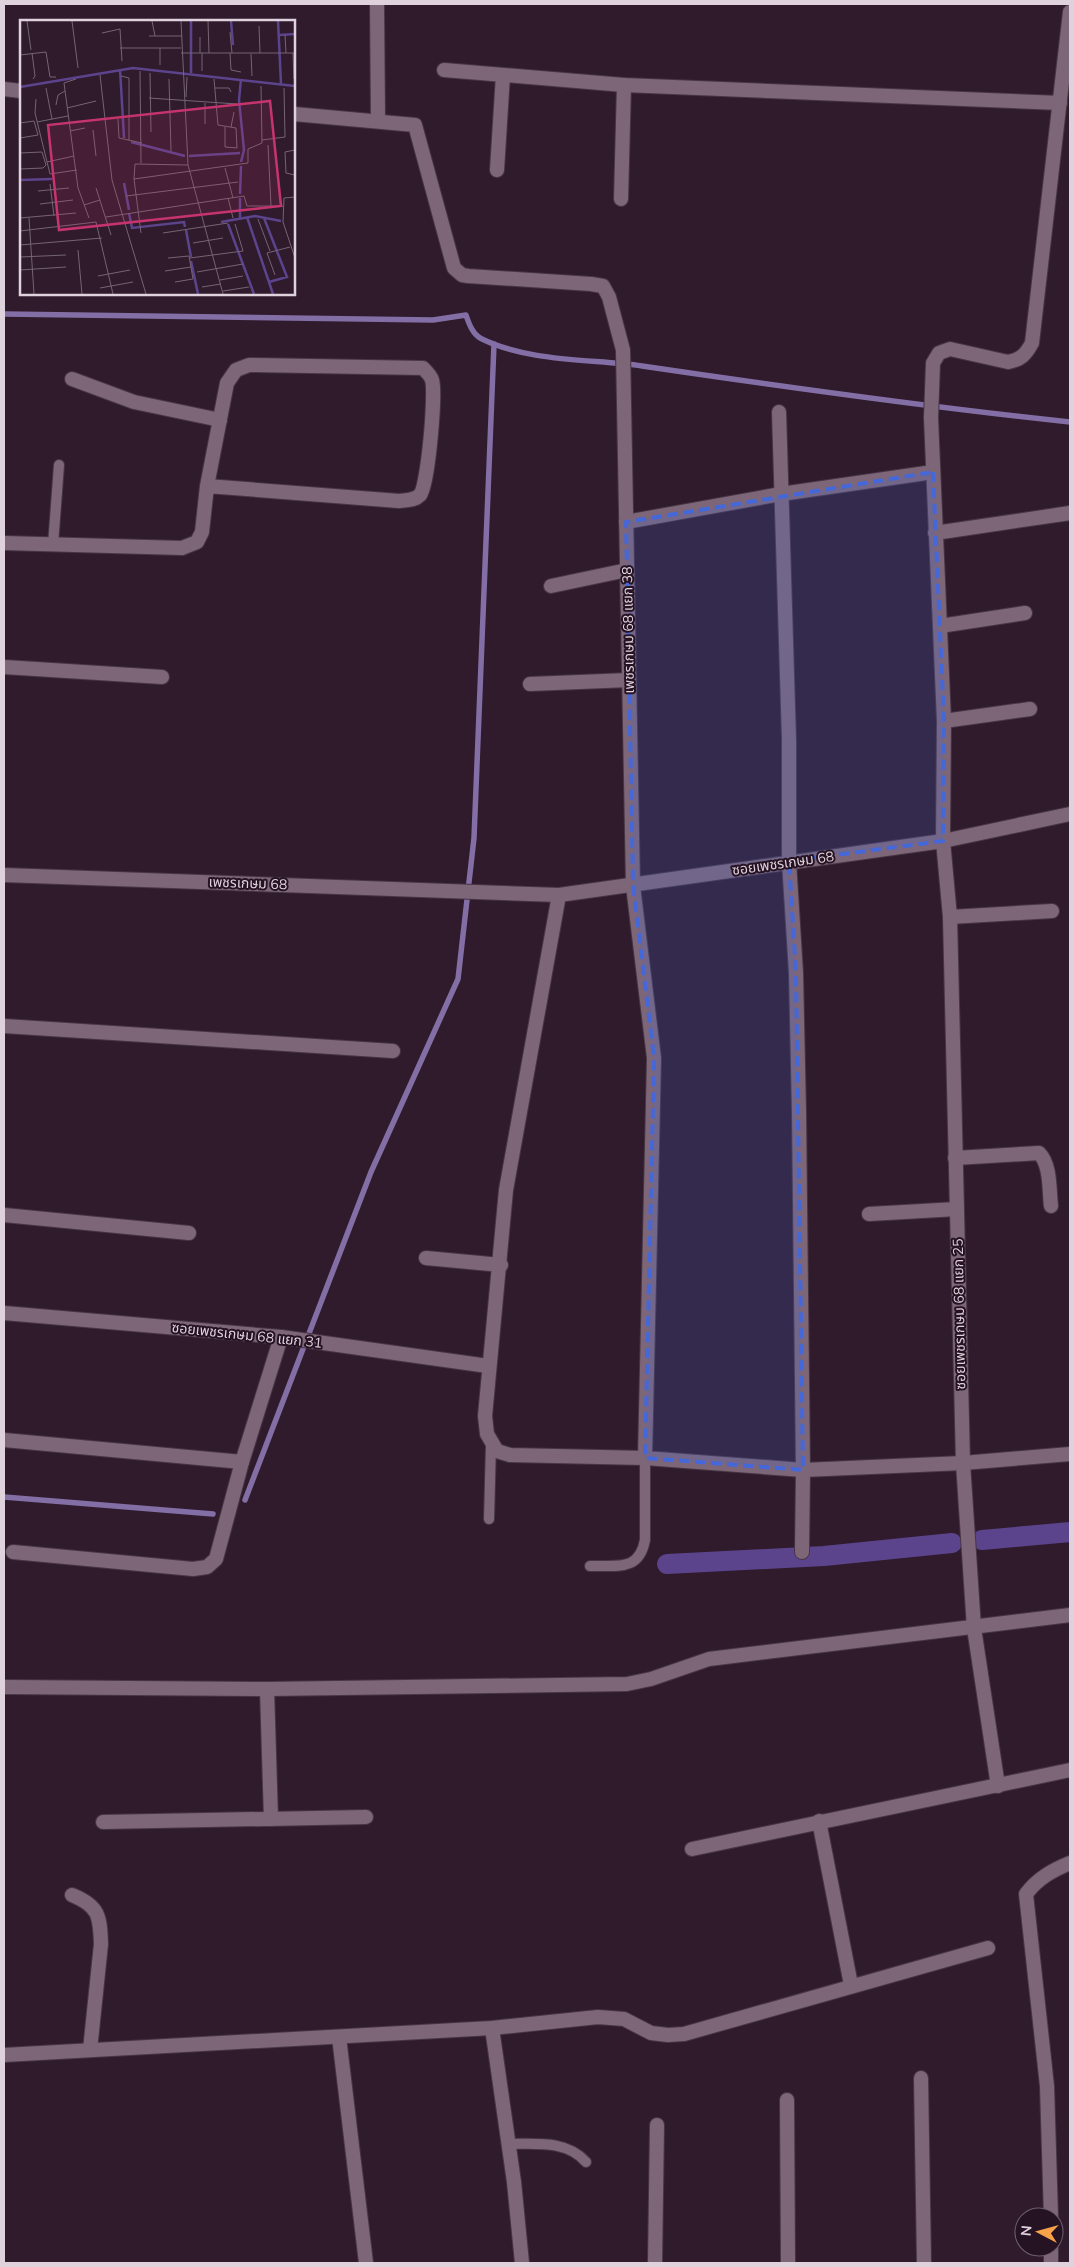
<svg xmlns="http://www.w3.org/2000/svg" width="1074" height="2267" viewBox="0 0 1074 2267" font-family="Mulish,'Noto Sans Thai',sans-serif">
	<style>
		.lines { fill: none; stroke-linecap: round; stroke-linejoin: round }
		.stream { stroke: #836fa5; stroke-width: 5.5 }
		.canal { stroke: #5c448d; stroke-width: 20 }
		.service-casing { stroke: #473644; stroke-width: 12 }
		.minor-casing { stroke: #473644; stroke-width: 16 }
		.service { stroke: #7e6679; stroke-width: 10 }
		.minor { stroke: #7e6679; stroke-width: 14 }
		.marked { fill: #4468d9; fill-opacity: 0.2; stroke: #4468d9; stroke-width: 4; stroke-dasharray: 10 6; stroke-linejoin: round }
		.labels { text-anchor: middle; stroke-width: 4; stroke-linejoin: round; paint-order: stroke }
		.street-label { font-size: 14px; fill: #dfd2dd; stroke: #251222 }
		.inset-river { fill: none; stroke: #5c448d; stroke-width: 2.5 }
		.inset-road { fill: none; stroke: #756473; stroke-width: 1 }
		.view { fill: #c6346e; fill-opacity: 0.15; stroke: #c6346e; stroke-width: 2.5 }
		.inset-edge { fill: none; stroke: #dfd2dd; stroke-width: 2.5 }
	</style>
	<rect width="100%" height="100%" fill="#2f1b2c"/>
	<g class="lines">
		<g class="stream">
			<path d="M 4,314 L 433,320 L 466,315 C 469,324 473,335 482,339 C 529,362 591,359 642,366 C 785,387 927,407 1070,422"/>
			<path d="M 4,1497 L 213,1514"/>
			<path d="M 245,1500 L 371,1172 L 458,979 L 474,838 L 494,344"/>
		</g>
		<g class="canal">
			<path d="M 982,1540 L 1070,1532"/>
			<path d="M 667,1564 L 824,1556 L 952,1543"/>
		</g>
		<defs>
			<g id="service">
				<path d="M 53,545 L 59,465"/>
				<path d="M 489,1519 L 491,1444"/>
				<path d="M 590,1566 C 617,1565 639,1572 645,1540 L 645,1458"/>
				<path d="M 509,2144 C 536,2144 567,2140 586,2162"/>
			</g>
			<g id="minor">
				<path d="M 377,4 L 378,121"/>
				<path d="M 444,70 L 624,85 L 1060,103"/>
				<path d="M 4,89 L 21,91"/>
				<path d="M 294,114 L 415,125 L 454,268 L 462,275 L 468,276 L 591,284 L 603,286 L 609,297 L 623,350 L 633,886 L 654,1058 L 645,1458 L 803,1470 L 963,1463 L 1070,1454"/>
				<path d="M 497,170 L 503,75"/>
				<path d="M 621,199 L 624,85"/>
				<path d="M 72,379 L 134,402 L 220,420"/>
				<path d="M 779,412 L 789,740 L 789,861 L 796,973 L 799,1112 L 803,1470 L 802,1552"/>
				<path d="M 626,522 L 781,494 L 933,472"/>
				<path d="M 935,533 L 1070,513"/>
				<path d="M 4,543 L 182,548 L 197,542 L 202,532 L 207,486 L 227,383 L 236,370 L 249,365 L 423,368 C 426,371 431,376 432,380 C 436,393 428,486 420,495 C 414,501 407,500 399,501 L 207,486"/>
				<path d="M 551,586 L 627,570"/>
				<path d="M 940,626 L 1025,613"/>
				<path d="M 4,667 L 162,677"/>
				<path d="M 530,684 L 629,680"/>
				<path d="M 944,721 L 1030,709"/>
				<path d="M 4,875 L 559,895 L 943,841 L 1070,814"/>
				<path d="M 559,895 L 506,1190 L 485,1416 L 487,1434 L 497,1451 L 510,1455 L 645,1458"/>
				<path d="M 950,917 L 1052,911"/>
				<path d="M 4,1026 L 393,1051"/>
				<path d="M 955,1158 L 1039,1153 C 1051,1165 1049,1190 1051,1206"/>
				<path d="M 869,1214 L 957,1209"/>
				<path d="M 4,1215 L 189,1233"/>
				<path d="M 426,1258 L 501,1265"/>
				<path d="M 4,1313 L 281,1337 L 488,1366"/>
				<path d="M 4,1440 L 242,1462"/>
				<path d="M 13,1552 L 193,1569 L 207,1567 L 216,1559 L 242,1462 L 281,1337"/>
				<path d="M 4,1687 L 267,1689 L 627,1684 L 651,1679 L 709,1659 L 1070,1615"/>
				<path d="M 267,1689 L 271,1819"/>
				<path d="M 998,1786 L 974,1628 L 963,1463 L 950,917 L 943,841 L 944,721 L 931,418 L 933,363 L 939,353 L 950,349 L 1008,362 C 1021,360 1026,354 1032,343 L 1070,12"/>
				<path d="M 819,1821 L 851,1985"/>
				<path d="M 103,1822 L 366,1817"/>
				<path d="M 692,1849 L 1070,1770"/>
				<path d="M 72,1895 C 99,1906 100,1916 101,1944 L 90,2050"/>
				<path d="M 492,2028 L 514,2182 L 522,2263"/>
				<path d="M 339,2037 L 366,2263"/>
				<path d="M 4,2055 L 492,2028 L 598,2017 L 624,2019 L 651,2033 L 668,2035 L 684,2034 L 988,1948"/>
				<path d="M 921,2078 L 924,2263"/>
				<path d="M 787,2100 L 788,2263"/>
				<path d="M 1051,2217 L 1047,2086 L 1026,1894 C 1038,1878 1053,1870 1070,1863"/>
				<path d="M 655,2263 L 657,2125"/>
				<path d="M 1051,2263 L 1051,2247"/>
			</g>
		</defs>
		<use href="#service" class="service-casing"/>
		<use href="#minor" class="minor-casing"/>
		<use href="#service" class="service"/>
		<use href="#minor" class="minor"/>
	</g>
	<path class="marked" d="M 933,472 L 944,721 L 943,841 L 789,861 L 796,973 L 803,1470 L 645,1458 L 654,1058 L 633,886 L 626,522 Z"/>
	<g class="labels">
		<g class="street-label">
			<text transform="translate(628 630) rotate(-91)" y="5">เพชรเกษม 68 แยก 38</text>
			<text transform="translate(783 863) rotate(-8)" y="5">ซอยเพชรเกษม 68</text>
			<text transform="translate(248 883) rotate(2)" y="5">เพชรเกษม 68</text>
			<text transform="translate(959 1314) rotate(-91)" y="5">ซอยเพชรเกษม 68 แยก 25</text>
			<text transform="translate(247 1335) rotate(6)" y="5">ซอยเพชรเกษม 68 แยก 31</text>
		</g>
	</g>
	<g transform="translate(20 20)">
		<rect width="275" height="275" fill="#2f1b2c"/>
		<path class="inset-river" d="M 171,1 L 171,53M 211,1 L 213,25M 258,1 L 261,64M 259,15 L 275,14M 100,49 L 104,118M 0,67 L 113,48 L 275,66M 111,122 L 165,136M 169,136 L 220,133M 221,142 L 224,130 L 219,80 L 221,59M 0,160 L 32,159M 104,163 L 109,190M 220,174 L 221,146M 220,178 L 220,198M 109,193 L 112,208 L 164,202 L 165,207M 227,197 L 253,274M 244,198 L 267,257 L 249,262M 201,202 L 235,196 L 261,201M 208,204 L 234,274M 166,210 L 171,237M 171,241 L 178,274"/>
		<path class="inset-road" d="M 7,1 L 11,30M 52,1 L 58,48M 132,1 L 135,16M 161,1 L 168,145 L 203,274M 188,1 L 189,33M 239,6 L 240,33M 210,12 L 212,33M 82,13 L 100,9 L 102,41M 265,15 L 266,33M 129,16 L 162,16M 180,17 L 180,33M 100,28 L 161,28M 140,28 L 140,45M 12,33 L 15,56 L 13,59M 161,33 L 275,33M 182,33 L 182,51M 210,33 L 211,50 L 221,52M 273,33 L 274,59M 231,34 L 232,56M 0,35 L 26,32 L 30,57 L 36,57M 120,51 L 121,143M 130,53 L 131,112M 80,55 L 92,160 L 126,274M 101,56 L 109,58 L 109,120M 56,59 L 44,63 L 58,168 L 69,198M 149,59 L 151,131M 194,59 L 198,105 L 216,108 L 217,128 L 205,127 L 205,107M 26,68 L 32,99M 195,68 L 209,68 L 211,72M 166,77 L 167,57M 129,78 L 217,84M 16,79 L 15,93 L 30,154 L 57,150M 185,83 L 185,104M 36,85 L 38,75 L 45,71M 47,88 L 76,81M 98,99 L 99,118 L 122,123M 17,102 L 48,96M 0,103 L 14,101 L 18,115 L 0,118M 211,107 L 214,92M 73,110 L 76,136M 50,111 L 65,108M 242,120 L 265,117 L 264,68M 248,125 L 251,186M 275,130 L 265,132 L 266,153 L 275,155M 0,133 L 22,132 L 26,145 L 23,148 L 0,149M 27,142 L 54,136M 205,148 L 213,178M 114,159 L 115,144 L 168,145M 30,164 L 34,196M 76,168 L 91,215M 18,171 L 49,168M 106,176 L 218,162M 275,177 L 264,178 L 263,202 L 275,238M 208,178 L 213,198M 20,184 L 53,180M 64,185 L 80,180M 86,197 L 224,176 L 227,186 L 263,186M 0,198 L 56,193M 9,198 L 14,274M 238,199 L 250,231M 0,211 L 76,202 L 93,274M 121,213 L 114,159 L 228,143 L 228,129 L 242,123 L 241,66M 143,213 L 208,203M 173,223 L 203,218M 0,225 L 82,218M 58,230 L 62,274M 0,237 L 46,235M 148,238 L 169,236 L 173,259 L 155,262M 170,238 L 223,231 L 215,204M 0,250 L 46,247M 145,251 L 171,247M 177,252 L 223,244M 255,255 L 247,233 L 270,227M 78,256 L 110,250M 200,260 L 223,256M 182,267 L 201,264M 80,268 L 113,262M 203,271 L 229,267"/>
		<path class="view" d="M 250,81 L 261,186 L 39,210 L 28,105 Z"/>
		<rect width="275" height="275" class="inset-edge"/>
	</g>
	<rect width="1074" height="2267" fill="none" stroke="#dfd2dd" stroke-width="10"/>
	<g transform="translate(1039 2232) rotate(276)"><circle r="24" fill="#251222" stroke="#6f5f6d"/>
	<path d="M0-4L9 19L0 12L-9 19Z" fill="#f6a248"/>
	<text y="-8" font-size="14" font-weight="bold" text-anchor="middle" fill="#dfd2dd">N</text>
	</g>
</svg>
